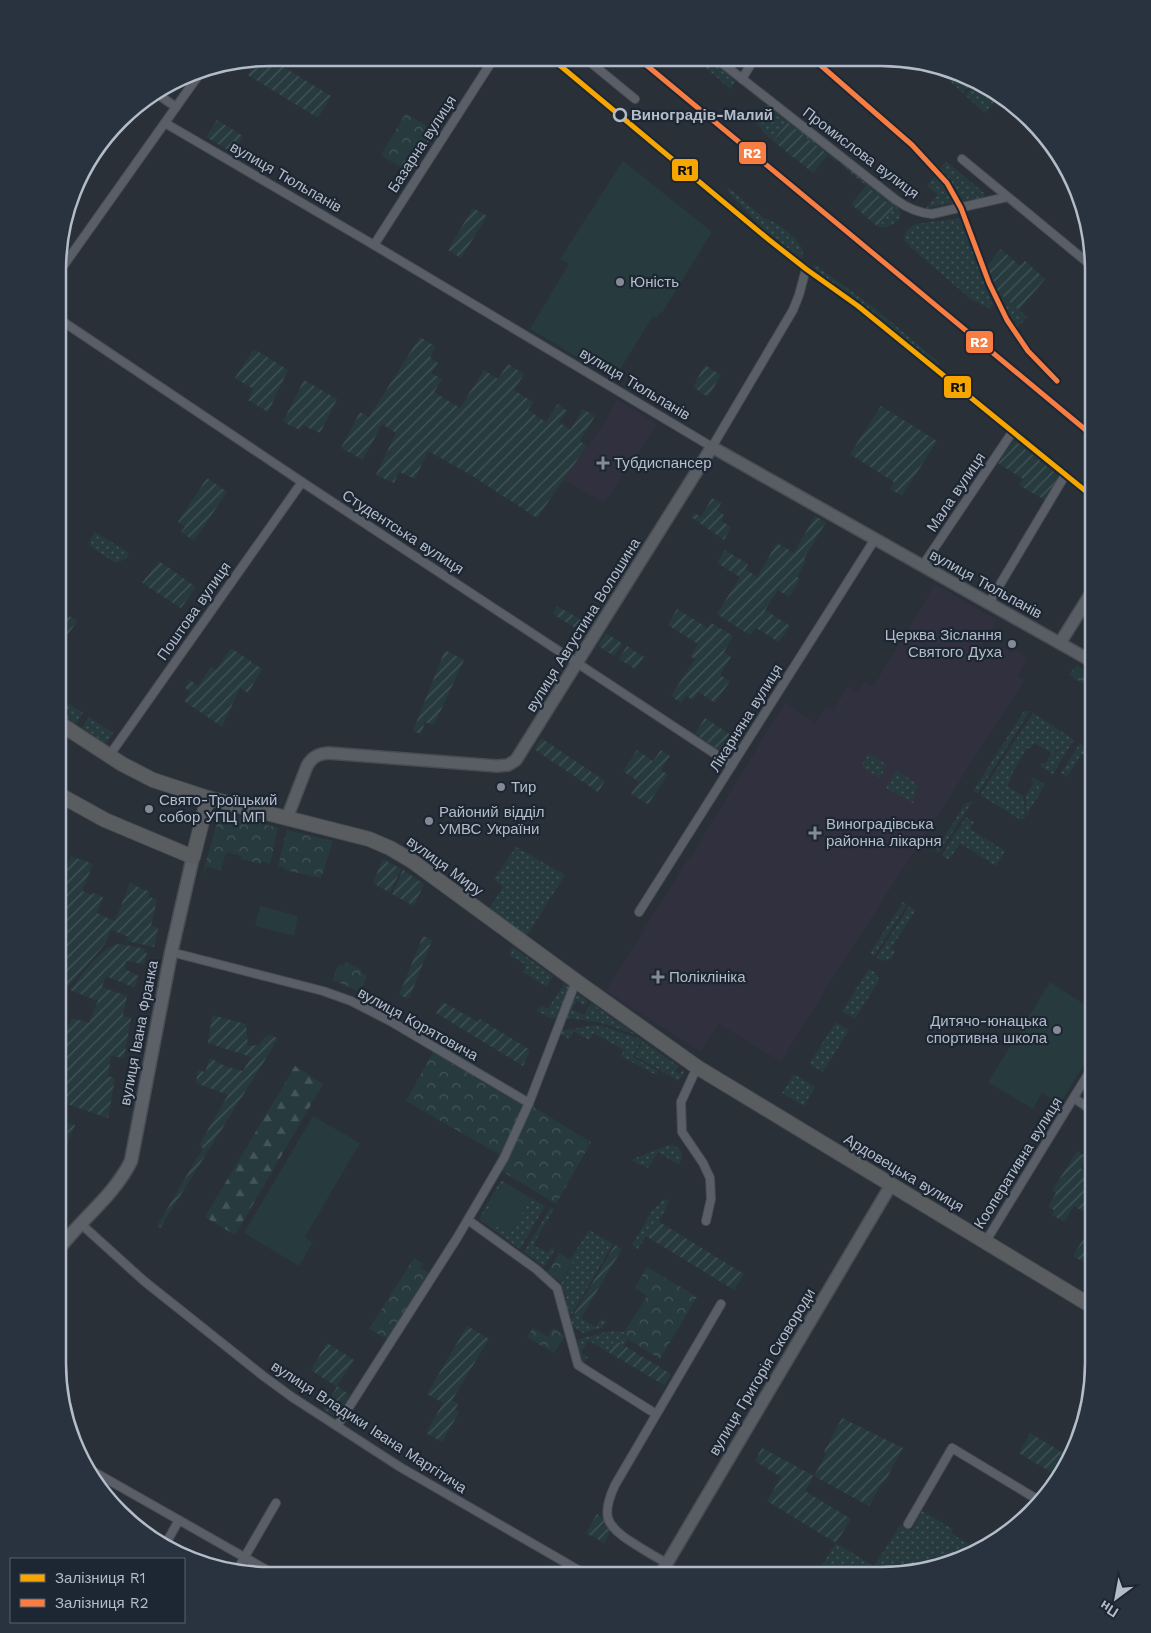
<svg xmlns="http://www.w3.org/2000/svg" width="1151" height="1633" viewBox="0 0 1151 1633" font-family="'Work Sans',sans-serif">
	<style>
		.medical { fill: #31303e }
		.grass { fill: url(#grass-dots) }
		.forest { fill: url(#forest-firs) }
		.park { fill: url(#park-crowns) }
		.garden { fill: url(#garden-furrows) }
		.pitch { fill: #273a3e }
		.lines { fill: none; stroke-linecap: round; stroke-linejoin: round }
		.street-casing { stroke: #484c53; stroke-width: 10 }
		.secondary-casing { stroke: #484c53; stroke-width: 14 }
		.primary-casing { stroke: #484c55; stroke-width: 15 }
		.highway-casing { stroke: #474c53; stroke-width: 16 }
		.street { stroke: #5a5e66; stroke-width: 8 }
		.secondary { stroke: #595d64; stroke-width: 11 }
		.primary { stroke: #5c6168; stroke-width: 12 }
		.highway { stroke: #5a5d60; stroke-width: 14 }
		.rail-1-casing { stroke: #1d2633; stroke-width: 9 }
		.rail-2-casing { stroke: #1d2633; stroke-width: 9 }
		.rail-1 { stroke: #f7a600; stroke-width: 5 }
		.rail-2 { stroke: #f77d43; stroke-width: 5 }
		.stop-dot { fill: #1d2633; stroke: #b4bcc9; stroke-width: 2.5 }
		.poi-dot { fill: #848b96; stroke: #1d2633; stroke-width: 2 }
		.labels { text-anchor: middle; stroke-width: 4.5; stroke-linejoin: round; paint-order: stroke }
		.stop-label { font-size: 15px; font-weight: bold; fill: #b4bcc9; stroke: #1d2633; text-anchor: start }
		.street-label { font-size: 15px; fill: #b4bcc9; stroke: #1d2633 }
		.poi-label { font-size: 15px; fill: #b4bcc9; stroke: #1d2633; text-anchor: start }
		.rim { fill: none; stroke: #b4bcc9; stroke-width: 2.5 }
		.line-badge { stroke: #1d2633; stroke-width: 2 }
		.badge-label { font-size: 14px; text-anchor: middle; font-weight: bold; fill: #fff }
		.pale-badge-label { font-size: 14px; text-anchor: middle; font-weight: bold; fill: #111 }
	</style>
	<defs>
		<pattern id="grass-dots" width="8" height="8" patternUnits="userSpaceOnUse" patternTransform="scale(1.25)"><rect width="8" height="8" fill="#273a3e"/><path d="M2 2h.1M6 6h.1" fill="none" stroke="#445559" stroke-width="1.8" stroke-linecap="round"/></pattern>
		<pattern id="forest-firs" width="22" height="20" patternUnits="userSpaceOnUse" patternTransform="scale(1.25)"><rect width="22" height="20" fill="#273a3e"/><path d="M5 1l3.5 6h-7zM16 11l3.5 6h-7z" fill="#445559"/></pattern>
		<pattern id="park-crowns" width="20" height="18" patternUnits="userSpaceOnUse" patternTransform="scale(1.25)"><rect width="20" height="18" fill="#273a3e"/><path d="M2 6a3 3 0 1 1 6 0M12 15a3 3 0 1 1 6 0" fill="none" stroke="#445559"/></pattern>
		<pattern id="garden-furrows" width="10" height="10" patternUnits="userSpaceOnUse" patternTransform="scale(1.25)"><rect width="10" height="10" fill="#273a3e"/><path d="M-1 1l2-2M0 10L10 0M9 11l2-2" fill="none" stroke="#445559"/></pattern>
	</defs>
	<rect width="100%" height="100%" fill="#2a3038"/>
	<g class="medical">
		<path d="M 617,400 L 657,424 L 604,503 L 564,480 L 604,423 Z"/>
		<path d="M 935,584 L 997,620 L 982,646 L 995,654 L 1000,646 L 1011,653 L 1014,649 L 1028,658 L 1017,676 L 1024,681 L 834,976 L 781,1062 L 719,1024 L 701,1052 L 606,991 L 689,857 L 690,858 L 785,702 L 816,723 L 826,707 L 833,711 L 848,686 L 858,692 L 864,682 L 873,687 Z"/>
	</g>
	<g class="grass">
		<path d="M 695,59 L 711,59 L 733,76 L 736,80 L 731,89 Z"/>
		<path d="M 933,66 L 962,74 L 974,80 L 963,93 Z"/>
		<path d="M 976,82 L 984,86 L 997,98 L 985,113 L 965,95 Z"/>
		<path d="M 766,105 L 772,107 L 837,158 L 836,162 L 787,122 L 773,141 L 766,135 L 753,119 Z"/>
		<path d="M 946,161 L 984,193 L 984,197 L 960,202 L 949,182 L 939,170 Z"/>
		<path d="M 843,163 C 855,173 895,200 900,212 C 904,222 885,229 878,227 L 893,208 L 840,164 Z"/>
		<path d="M 937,173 L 947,186 L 956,202 L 926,208 L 938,195 L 927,186 Z"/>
		<path d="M 729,188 L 765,219 C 775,220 797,237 801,247 C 803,251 803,254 802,259 L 763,229 L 729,193 L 727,190 Z"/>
		<path d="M 961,218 L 993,305 L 991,309 L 972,300 L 909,246 L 904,239 L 906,231 L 915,224 Z"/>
		<path d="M 815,265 L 872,306 L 940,363 L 938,365 L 861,304 L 811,269 Z"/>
		<path d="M 998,292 L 1027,317 L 1017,328 Z"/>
		<path d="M 95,532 L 129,553 L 126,559 L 116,563 L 91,547 L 89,542 Z"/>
		<path d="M 61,698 L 83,713 L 76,724 L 59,713 L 59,701 Z"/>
		<path d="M 1024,711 L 1030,711 L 978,793 L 973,791 Z"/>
		<path d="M 1033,713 L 1074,740 L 1072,743 L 1051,753 L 1034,743 L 1030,749 L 1027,748 L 1012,774 L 1013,775 L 1007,786 L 1024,797 L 1025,818 L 1021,820 L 980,795 Z"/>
		<path d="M 89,717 L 113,733 L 106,744 L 82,728 Z"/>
		<path d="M 1080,743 L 1093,752 L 1093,761 L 1082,754 L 1067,777 L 1061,773 Z"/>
		<path d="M 1071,744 L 1053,774 L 1040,766 L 1042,763 L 1045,764 L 1051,754 Z"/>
		<path d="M 869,753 L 887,765 L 880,778 L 861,766 Z"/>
		<path d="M 896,770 L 917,784 L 913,803 L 886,788 Z"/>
		<path d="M 1033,777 L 1045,785 L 1026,816 L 1026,795 L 1034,782 L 1031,780 Z"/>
		<path d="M 972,802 L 939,853 L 935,851 L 966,803 Z"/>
		<path d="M 966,817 L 974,822 L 970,829 L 1005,851 L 996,866 L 960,843 L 949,860 L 942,855 Z"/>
		<path d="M 516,847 L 565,875 L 526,937 L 489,909 L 503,887 L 494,880 Z"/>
		<path d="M 903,902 L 907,904 L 874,956 L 870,953 Z"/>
		<path d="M 909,906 L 916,910 L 891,948 L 895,951 L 891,959 L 882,961 L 877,957 Z"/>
		<path d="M 513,947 L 553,976 L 547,987 L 523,972 L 526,965 L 509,955 Z"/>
		<path d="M 869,969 L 875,972 L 879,980 L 855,1019 L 842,1011 Z"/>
		<path d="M 564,983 L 569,987 L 569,990 L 557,1017 L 552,1019 L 537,1011 L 541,1005 L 548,1009 Z"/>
		<path d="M 578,994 L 588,1001 L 585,1006 L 577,1001 L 572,1009 L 584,1015 L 591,1003 L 636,1035 L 599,1022 L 566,1018 L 574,997 Z"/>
		<path d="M 836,1022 L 849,1030 L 823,1072 L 809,1064 Z"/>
		<path d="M 595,1025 C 608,1026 619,1033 631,1036 C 635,1038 638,1037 642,1040 L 633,1057 L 658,1071 L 656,1075 L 621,1056 L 624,1050 L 593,1033 L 589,1040 L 573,1031 L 569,1039 L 560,1034 L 560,1031 Z"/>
		<path d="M 643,1041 L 678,1066 L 675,1071 L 679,1074 L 682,1070 L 684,1072 L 679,1081 L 635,1056 Z"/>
		<path d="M 794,1074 L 815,1087 L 804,1106 L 782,1093 Z"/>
		<path d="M 668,1145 L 674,1145 L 681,1151 L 682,1158 L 679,1165 L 658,1152 L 648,1168 L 642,1164 L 641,1166 L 631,1160 Z"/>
		<path d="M 501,1180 L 504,1182 L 483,1218 L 510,1234 L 531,1198 L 545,1206 L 520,1249 L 479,1219 Z"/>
		<path d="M 664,1199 L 669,1201 L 659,1222 L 656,1220 L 638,1249 L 632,1245 L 652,1211 Z"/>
		<path d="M 551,1207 L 554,1209 L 533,1245 L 548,1253 L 552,1247 L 555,1249 L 544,1267 L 524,1252 Z"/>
		<path d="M 589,1230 L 613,1244 L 569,1319 L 564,1301 L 567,1300 L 564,1291 L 561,1292 L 560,1285 L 573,1262 L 570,1260 Z"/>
		<path d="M 574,1314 L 596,1327 L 601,1319 L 607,1322 L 601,1328 L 583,1333 L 570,1325 L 569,1322 Z"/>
		<path d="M 609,1331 L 624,1332 L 627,1339 L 624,1345 L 615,1340 L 608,1352 L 588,1340 L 581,1353 L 588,1357 L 583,1365 L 579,1358 L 576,1340 Z"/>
		<path d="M 922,1511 L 953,1529 L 951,1533 L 979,1551 L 975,1554 L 881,1575 L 816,1575 L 836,1543 L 874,1566 L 901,1524 L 912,1530 Z"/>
	</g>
	<path class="forest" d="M 295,1066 L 323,1084 L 235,1235 L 205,1217 Z"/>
	<g class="park">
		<path d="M 406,113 L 436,132 L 410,173 L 381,155 Z"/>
		<path d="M 1076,665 L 1093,675 L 1093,690 L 1069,675 Z"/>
		<path d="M 220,813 L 278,828 L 270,864 L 261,861 L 261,864 L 241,859 L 241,856 L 226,852 L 221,870 L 206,867 L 204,874 L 203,872 Z"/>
		<path d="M 287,830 L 333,841 L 321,878 L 285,870 L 285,868 L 278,866 Z"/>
		<path d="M 345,962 L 360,969 L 362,973 L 367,976 L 360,992 L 333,980 L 338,965 L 343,966 Z"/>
		<path d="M 433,1052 L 524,1106 L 500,1155 L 406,1101 Z"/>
		<path d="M 530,1105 L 591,1142 L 556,1204 L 500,1170 Z"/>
		<path d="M 559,1253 L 573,1262 L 561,1282 L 547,1273 Z"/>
		<path d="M 414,1258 L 424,1264 L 421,1268 L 429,1273 L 387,1339 L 369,1329 Z"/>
		<path d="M 647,1267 L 697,1297 L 660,1359 L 627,1339 L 624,1332 L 647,1296 L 635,1288 Z"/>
		<path d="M 533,1328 L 548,1337 L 553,1328 L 565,1336 L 554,1353 L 527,1337 Z"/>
	</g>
	<g class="garden">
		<path d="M 264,58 L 269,58 L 331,96 L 318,118 L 248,75 L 257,60 Z"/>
		<path d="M 217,120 L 243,136 L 233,153 L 206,137 Z"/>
		<path d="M 787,122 L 828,155 L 813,173 L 773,141 Z"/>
		<path d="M 866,186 L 894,208 L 878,227 L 851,204 Z"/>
		<path d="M 473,208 L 487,216 L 461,258 L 448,250 Z"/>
		<path d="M 1001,249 L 1020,266 L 1025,261 L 1045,279 L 1019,310 L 998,292 L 987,266 Z"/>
		<path d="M 420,337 L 436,347 L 430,357 L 438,363 L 431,373 L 442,379 L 434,392 L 460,408 L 484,370 L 498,379 L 508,364 L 524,374 L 514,390 L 533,402 L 528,410 L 546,422 L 558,404 L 567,411 L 559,422 L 570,430 L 583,409 L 595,416 L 580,441 L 587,446 L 537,518 L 471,475 L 428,451 L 415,479 L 399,472 L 394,483 L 376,475 L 396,433 L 382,424 L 363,460 L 341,448 L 360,412 L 369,417 Z"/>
		<path d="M 254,349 L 288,370 L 268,412 L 248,400 L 253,389 L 235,378 Z"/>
		<path d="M 705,365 L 721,375 L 708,397 L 693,387 Z"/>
		<path d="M 304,380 L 337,399 L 320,433 L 303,425 L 300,430 L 283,422 Z"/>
		<path d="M 881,406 L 937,441 L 902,496 L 890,489 L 894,482 L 850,454 Z"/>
		<path d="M 1014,440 L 1059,476 L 1045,500 L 1019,485 L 1023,479 L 998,463 Z"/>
		<path d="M 207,478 L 227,492 L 194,541 L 181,532 L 185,527 L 178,522 Z"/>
		<path d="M 712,498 L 721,503 L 717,510 L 724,515 L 721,521 L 731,527 L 724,540 L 691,517 L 694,513 L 701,517 Z"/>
		<path d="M 815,516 L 826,522 L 804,559 L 806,561 L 797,577 L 800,579 L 789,597 L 778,590 L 765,610 L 790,626 L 779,642 L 756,628 L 750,635 L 717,614 L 740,577 L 717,563 L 725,550 L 748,564 L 745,569 L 757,577 L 777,543 L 794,553 Z"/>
		<path d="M 159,561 L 196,587 L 181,608 L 142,583 Z"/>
		<path d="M 557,606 L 590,625 L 585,634 L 553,614 Z"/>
		<path d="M 677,609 L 708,628 L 711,623 L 733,636 L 724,652 L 731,657 L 720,675 L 730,681 L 715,703 L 699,692 L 693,700 L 686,696 L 681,703 L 671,696 L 695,659 L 690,656 L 698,644 L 668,625 Z"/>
		<path d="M 63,612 L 77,621 L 66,637 L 59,633 L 59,618 Z"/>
		<path d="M 606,633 L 623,644 L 614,656 L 598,646 Z"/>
		<path d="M 627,646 L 644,657 L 635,669 L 619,659 Z"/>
		<path d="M 231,648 L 262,669 L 248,693 L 240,688 L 222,727 L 184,701 L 191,692 L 185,688 L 190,680 L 198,686 L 211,667 L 216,670 Z"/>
		<path d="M 445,650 L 464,660 L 434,725 L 425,722 L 421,734 L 413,731 Z"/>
		<path d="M 705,718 L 737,739 L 727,755 L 695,734 Z"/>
		<path d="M 541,738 L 605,781 L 598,792 L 534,749 Z"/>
		<path d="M 637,750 L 653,761 L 661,750 L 670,756 L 661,770 L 668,775 L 648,804 L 631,794 L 639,782 L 623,771 Z"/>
		<path d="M 71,856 L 93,864 L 82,891 L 92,895 L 93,893 L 103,897 L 97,913 L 115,921 L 130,883 L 150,892 L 148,897 L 157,899 L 151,926 L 158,928 L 154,947 L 127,941 L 129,937 L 111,930 L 105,944 L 58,998 L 58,867 L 65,869 Z"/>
		<path d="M 383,859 L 401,869 L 390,893 L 373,883 Z"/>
		<path d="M 403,870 L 424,884 L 414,906 L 392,894 Z"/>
		<path d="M 423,936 L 432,940 L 409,999 L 399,995 Z"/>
		<path d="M 121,944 L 145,949 L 144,952 L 147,953 L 144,964 L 126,961 L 125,969 L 138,976 L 135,988 L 106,976 L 102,987 L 127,996 L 123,1016 L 131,1018 L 124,1058 L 111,1056 L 108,1076 L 115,1078 L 108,1118 L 58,1101 L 58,1047 L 72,1018 L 89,1023 L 98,1001 L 70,990 C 81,977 102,944 121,944 Z"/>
		<path d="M 443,1002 L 478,1022 L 480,1019 L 530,1050 L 523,1066 L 436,1013 Z"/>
		<path d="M 212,1015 L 246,1024 L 248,1046 L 259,1045 L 265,1037 L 270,1034 L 278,1039 L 160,1228 L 157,1226 L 203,1148 L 199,1145 L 228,1095 L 196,1083 L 198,1070 L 205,1072 L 210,1058 L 227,1067 L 243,1071 L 251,1057 L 208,1043 Z"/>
		<path d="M 58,1119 L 75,1125 L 58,1169 Z"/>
		<path d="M 1077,1151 L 1087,1157 L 1080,1168 L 1093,1176 L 1093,1217 L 1074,1206 L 1064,1222 L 1052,1215 L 1054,1210 L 1048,1207 L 1056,1193 L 1052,1191 Z"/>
		<path d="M 656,1220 L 744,1274 L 734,1290 L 646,1236 Z"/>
		<path d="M 1093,1223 L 1093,1254 L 1087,1264 L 1073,1256 Z"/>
		<path d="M 615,1245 L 622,1249 L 581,1318 L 574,1314 Z"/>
		<path d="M 467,1326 L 489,1339 L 452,1400 L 458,1404 L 455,1410 L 459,1412 L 442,1442 L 426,1433 L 443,1403 L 427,1394 Z"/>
		<path d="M 615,1340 L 671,1374 L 664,1385 L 608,1352 Z"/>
		<path d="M 327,1343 L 354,1360 L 337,1386 L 350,1395 L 336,1417 L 323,1409 L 337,1387 L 311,1370 Z"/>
		<path d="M 842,1418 L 903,1448 L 884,1483 L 882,1483 L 869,1506 L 814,1476 L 805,1491 L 851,1519 L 836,1543 L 767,1501 L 781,1477 L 755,1461 L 762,1448 L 814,1476 L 826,1454 L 824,1452 Z"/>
		<path d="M 1030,1433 L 1070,1457 L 1059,1477 L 1019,1453 Z"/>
		<path d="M 597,1514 L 603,1518 L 610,1532 L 604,1543 L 586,1533 Z"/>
	</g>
	<g class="pitch">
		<path d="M 623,161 L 712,232 L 662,313 L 660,312 L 657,318 L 653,316 L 614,379 L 530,329 L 569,264 L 560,259 Z"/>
		<path d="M 260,906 L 298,916 L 294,936 L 255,926 Z"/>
		<path d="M 1050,982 L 1093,1010 L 1093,1050 L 1060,1104 L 1042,1093 L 1033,1109 L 988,1082 Z"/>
		<path d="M 313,1116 L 360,1143 L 305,1237 L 313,1242 L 299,1266 L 244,1233 Z"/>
		<path d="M 504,1182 L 531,1198 L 510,1234 L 483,1218 Z"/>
	</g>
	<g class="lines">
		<defs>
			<g id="street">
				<path d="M 585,58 L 635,99"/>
				<path d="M 717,59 L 896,200 C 907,208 918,213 932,214 L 1007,197"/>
				<path d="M 742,79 L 754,59"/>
				<path d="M 157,94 L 176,107"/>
				<path d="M 165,123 L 374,245 L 712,447 L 793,310 L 799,295 L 806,269"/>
				<path d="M 962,159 L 1093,267"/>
				<path d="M 374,245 L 494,58"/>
				<path d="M 59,272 L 203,69"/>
				<path d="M 59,319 L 302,482 L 732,765"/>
				<path d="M 923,565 L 1011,434"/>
				<path d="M 989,603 L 1064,477"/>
				<path d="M 109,756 L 302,482"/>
				<path d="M 639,912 L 875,539"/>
				<path d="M 171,952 L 323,991 L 351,1001 L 390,1021 L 529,1103"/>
				<path d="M 697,1067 L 681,1102 L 682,1132 L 703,1163 L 710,1178 L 711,1199 L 706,1221"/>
				<path d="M 1074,1098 L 1093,1111"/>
				<path d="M 468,1220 L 536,1269 L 557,1288 L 578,1365 L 656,1414"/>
				<path d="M 81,1224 L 144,1281 L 262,1375 L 292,1397 L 400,1467 L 587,1575"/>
				<path d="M 986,1241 L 1093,1066"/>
				<path d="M 337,1426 L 457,1238 L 504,1158 L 529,1103 L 576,981"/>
				<path d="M 89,1469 L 274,1574"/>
				<path d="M 908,1524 L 952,1448 L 1040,1501"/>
				<path d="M 165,1545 L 179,1520"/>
				<path d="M 667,1563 C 655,1557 644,1550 633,1543 C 605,1526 601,1515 615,1485 L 721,1304"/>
				<path d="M 236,1572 L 276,1503"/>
			</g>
			<g id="secondary">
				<path d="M 1060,643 L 1093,590"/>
				<path d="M 287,818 L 307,766 C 312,757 318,754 328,753 L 497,766 L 508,765 L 516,760 L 712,447 L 1093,662"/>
				<path d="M 660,1575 L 891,1185"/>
			</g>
			<path id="primary" d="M 58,1250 C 81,1219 114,1196 131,1161 L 171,953 L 193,857"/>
			<g id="highway">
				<path d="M 59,723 L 122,764 L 153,780 L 208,798 L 369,839 L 390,848 L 412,861 L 576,981 L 697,1067 L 1093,1307"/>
				<path d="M 58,794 L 105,820 L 193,857 L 208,798"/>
			</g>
		</defs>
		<use href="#street" class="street-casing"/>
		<use href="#secondary" class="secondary-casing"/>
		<use href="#primary" class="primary-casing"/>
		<use href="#highway" class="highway-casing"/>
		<use href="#street" class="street"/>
		<use href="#secondary" class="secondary"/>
		<use href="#primary" class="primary"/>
		<use href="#highway" class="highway"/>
		<defs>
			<path id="rail-1" d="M 551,58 L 768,239 L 806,269 L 858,306 L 1093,497"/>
			<g id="rail-2">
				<path d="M 639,59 L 1093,436"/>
				<path d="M 818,63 L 912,145 L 947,183 L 961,208 L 989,283 L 1007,320 L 1028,351 L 1057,381"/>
			</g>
		</defs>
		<use href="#rail-1" class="rail-1-casing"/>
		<use href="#rail-2" class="rail-2-casing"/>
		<use href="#rail-1" class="rail-1"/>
		<use href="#rail-2" class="rail-2"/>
	</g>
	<circle class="stop-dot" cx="620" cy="115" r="6"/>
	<g class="poi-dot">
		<circle cx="620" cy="282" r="5"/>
		<path d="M600.5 455.5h5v5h5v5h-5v5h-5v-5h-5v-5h5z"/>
		<circle cx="1012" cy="644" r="5"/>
		<circle cx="501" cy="787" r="5"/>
		<circle cx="149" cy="809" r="5"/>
		<circle cx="429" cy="821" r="5"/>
		<path d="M812.5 825.5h5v5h5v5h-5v5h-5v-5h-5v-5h5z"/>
		<path d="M655.5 969.5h5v5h5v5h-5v5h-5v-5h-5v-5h5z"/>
		<circle cx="1057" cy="1030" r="5"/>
	</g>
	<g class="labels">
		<g class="stop-label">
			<text x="631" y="120">Виноградів-Малий</text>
		</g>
		<g class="street-label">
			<text transform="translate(422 144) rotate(-57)" y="5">Базарна вулиця</text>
			<text transform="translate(861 153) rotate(37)" y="5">Промислова вулиця</text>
			<text transform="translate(286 177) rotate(30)" y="5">вулиця Тюльпанів</text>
			<text transform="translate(635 384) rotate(31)" y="5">вулиця Тюльпанів</text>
			<text transform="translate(956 492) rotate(-56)" y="5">Мала вулиця</text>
			<text transform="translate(403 532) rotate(33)" y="5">Студентська вулиця</text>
			<text transform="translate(986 584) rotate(29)" y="5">вулиця Тюльпанів</text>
			<text transform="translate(194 611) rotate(-55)" y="5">Поштова вулиця</text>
			<text transform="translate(583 625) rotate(-58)" y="5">вулиця Августина Волошина</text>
			<text transform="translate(746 718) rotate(-58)" y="5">Лікарняна вулиця</text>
			<text transform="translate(445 866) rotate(36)" y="5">вулиця Миру</text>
			<text transform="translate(418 1024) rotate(29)" y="5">вулиця Корятовича</text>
			<text transform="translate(139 1033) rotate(-79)" y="5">вулиця Івана Франка</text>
			<text transform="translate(1018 1163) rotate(-58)" y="5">Кооперативна вулиця</text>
			<text transform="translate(904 1173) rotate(31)" y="5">Ардовецька вулиця</text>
			<text transform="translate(762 1372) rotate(-59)" y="5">вулиця Григорія Сковороди</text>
			<text transform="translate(369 1427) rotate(33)" y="5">вулиця Владики Івана Маргітича</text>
		</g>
		<g class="poi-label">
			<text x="630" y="287">Юність</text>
			<text x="614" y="468">Тубдиспансер</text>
			<text x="1002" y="640" text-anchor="end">Церква Зіслання<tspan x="1002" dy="17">Святого Духа</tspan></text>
			<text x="511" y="792">Тир</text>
			<text x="159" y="805">Свято-Троїцький<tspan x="159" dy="17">собор УПЦ МП</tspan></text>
			<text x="439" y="817">Районий відділ<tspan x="439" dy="17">УМВС України</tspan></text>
			<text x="826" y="829">Виноградівська<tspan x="826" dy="17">районна лікарня</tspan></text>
			<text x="669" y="982">Поліклініка</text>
			<text x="1047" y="1026" text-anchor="end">Дитячо-юнацька<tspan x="1047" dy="17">спортивна школа</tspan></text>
		</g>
	</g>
	<path d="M0 0H1151V1633H0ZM270 66H881A204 204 0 0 1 1085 270V1363A204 204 0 0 1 881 1567H270A204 204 0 0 1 66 1363V270A204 204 0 0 1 270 66Z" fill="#29323f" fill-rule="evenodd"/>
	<path class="rim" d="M270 66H881A204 204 0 0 1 1085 270V1363A204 204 0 0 1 881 1567H270A204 204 0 0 1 66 1363V270A204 204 0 0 1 270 66Z"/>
	<g class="line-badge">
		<rect x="738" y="141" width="29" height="24" rx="5" fill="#f77d43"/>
		<rect x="671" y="158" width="28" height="24" rx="5" fill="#f7a600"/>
		<rect x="965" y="330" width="29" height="24" rx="5" fill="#f77d43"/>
		<rect x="943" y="375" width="29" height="24" rx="5" fill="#f7a600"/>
	</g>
	<g class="badge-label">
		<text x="752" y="158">R2</text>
		<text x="979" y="347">R2</text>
	</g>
	<g class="pale-badge-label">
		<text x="685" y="175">R1</text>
		<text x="958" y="392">R1</text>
	</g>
	<rect x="10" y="1558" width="175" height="65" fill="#1d2633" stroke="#59626f"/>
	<rect x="20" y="1574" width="25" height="8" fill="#f7a600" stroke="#59626f"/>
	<text x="55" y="1583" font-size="15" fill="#b4bcc9">Залізниця R1</text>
	<rect x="20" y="1599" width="25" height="8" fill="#f77d43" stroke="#59626f"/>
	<text x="55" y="1608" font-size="15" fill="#b4bcc9">Залізниця R2</text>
	<g transform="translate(1116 1598) rotate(212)" stroke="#1d2633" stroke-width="4" paint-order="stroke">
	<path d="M0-4L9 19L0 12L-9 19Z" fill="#b4bcc9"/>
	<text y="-8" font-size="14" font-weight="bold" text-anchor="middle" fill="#b4bcc9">Пн</text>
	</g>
</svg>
